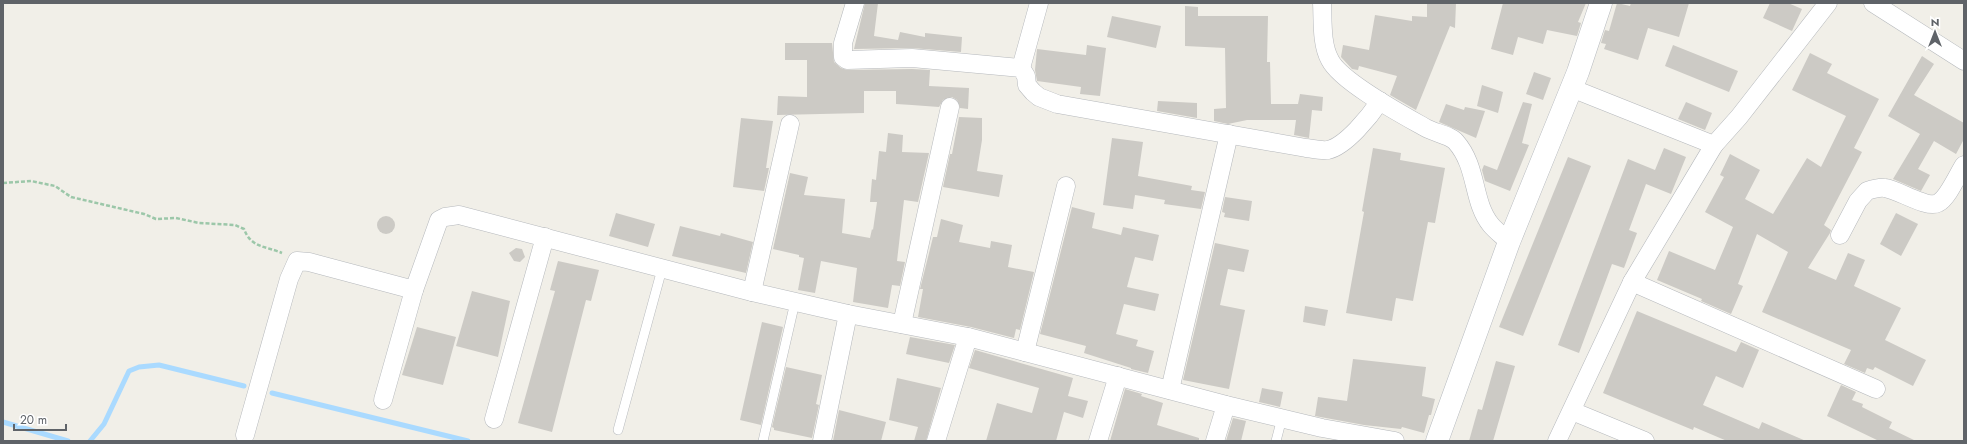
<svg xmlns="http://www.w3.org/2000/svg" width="1967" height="444" viewBox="0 0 1967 444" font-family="Jost,sans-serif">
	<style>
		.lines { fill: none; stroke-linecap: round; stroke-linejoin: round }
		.stream { stroke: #aadaff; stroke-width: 5 }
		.building { fill: #cccac5 }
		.service-casing { stroke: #b5b8bc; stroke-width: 10 }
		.minor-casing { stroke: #b5b8bc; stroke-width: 19 }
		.secondary-casing { stroke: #b6babf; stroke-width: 23 }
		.path { stroke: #9cc7a9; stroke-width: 2.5; stroke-dasharray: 4 2; stroke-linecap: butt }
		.service { stroke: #fff; stroke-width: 9 }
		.minor { stroke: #fff; stroke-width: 18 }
		.secondary { stroke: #fff; stroke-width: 22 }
	</style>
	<rect width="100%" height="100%" fill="#f1efe8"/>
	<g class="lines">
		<g class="stream">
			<path d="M 272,393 L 468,441"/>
			<path d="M 3,422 L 68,441"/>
			<path d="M 90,441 L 104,424 L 129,371 L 139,367 L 159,365 L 244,386"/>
		</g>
	</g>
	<g class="building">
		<path d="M 865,3 L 878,3 L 874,36 L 898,40 L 900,32 L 925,37 L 925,33 L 962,37 L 961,52 L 912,48 L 854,49 Z"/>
		<path d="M 1427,3 L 1456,3 L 1455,28 L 1450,26 L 1416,110 L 1390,95 L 1397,76 L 1359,66 L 1358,70 L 1352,69 L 1341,57 L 1343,45 L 1369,50 L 1375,15 L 1412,21 L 1412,16 L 1427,17 Z"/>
		<path d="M 1503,3 L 1586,3 L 1578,22 L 1581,23 L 1577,36 L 1547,30 L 1543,44 L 1518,37 L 1513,55 L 1491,49 Z"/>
		<path d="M 1617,3 L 1630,6 L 1631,3 L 1689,3 L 1679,37 L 1648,28 L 1638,60 L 1604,49 L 1606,44 L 1601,43 L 1605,30 L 1609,31 Z"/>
		<path d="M 1770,3 L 1788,3 L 1802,9 L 1792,31 L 1763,18 Z"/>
		<path d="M 1185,6 L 1198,7 L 1198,16 L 1268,16 L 1267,62 L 1270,62 L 1271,104 L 1298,104 L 1300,94 L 1323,97 L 1322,111 L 1312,110 L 1309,138 L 1294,135 L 1296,120 L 1247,120 L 1228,124 L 1214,121 L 1214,109 L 1226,108 L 1225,48 L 1185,46 Z"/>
		<path d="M 1112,16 L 1161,26 L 1156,48 L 1107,37 Z"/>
		<path d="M 785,43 L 832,43 L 834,62 L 841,68 L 847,70 L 912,69 L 930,70 L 929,86 L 969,88 L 968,109 L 960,108 L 957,100 L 952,97 L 943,100 L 939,107 L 912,105 L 896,104 L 896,91 L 864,91 L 864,113 L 777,115 L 778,96 L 807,97 L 807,60 L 785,60 Z"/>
		<path d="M 1087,45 L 1106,48 L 1100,96 L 1080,94 L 1081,87 L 1037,81 L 1035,70 L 1037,49 L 1086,55 Z"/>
		<path d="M 1673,45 L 1738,71 L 1729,92 L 1665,66 Z"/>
		<path d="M 1810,53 L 1832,64 L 1827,73 L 1879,99 L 1854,148 L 1862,152 L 1824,225 L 1831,230 L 1830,233 L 1808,268 L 1836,280 L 1848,253 L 1865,260 L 1854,286 L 1901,308 L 1885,340 L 1926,360 L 1913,386 L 1875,367 L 1873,370 L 1867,368 L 1865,373 L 1844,364 L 1851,350 L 1762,312 L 1788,252 L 1757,234 L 1738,284 L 1743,286 L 1731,314 L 1701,301 L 1702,299 L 1657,280 L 1669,251 L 1715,270 L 1733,227 L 1705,212 L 1724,177 L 1720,175 L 1730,154 L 1760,170 L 1745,199 L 1773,214 L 1807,158 L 1821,167 L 1846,116 L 1792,90 Z"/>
		<path d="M 1922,56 L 1934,64 L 1914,95 L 1964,123 L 1964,139 L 1956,154 L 1934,141 L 1918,169 L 1930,175 L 1921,191 L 1893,179 L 1920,134 L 1888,116 Z"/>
		<path d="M 1534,72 L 1551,78 L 1543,100 L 1526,94 Z"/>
		<path d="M 1482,85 L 1503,92 L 1498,113 L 1477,106 Z"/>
		<path d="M 1158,101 L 1197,103 L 1197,118 L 1157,111 Z"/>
		<path d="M 1523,102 L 1532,104 L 1522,143 L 1529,145 L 1510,191 L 1485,181 L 1482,170 L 1484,165 L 1497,170 Z"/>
		<path d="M 1686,102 L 1712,113 L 1705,130 L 1678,119 Z"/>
		<path d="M 1446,104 L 1464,110 L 1465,107 L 1485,111 L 1476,138 L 1439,122 Z"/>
		<path d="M 959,117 L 982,118 L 982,140 L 977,171 L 1003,175 L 999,197 L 943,187 L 950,154 L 952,154 Z"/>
		<path d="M 741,118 L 773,121 L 766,168 L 769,168 L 764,191 L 733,187 Z"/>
		<path d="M 888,133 L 903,135 L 902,152 L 929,153 L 918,202 L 904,200 L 897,261 L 905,262 L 900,286 L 892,285 L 888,308 L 853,302 L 857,268 L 821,261 L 815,293 L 798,290 L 804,258 L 799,257 L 799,255 L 773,249 L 790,173 L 808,177 L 804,195 L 845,199 L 842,233 L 870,238 L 872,229 L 873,230 L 877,202 L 870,202 L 872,179 L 876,180 L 879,151 L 886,152 Z"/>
		<path d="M 1112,138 L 1143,142 L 1138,176 L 1192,186 L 1191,190 L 1205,192 L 1201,209 L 1164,204 L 1165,200 L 1135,195 L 1133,209 L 1103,205 Z"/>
		<path d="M 1373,148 L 1401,153 L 1400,160 L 1445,168 L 1435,223 L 1428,222 L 1413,301 L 1396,298 L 1392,321 L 1346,313 L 1364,212 L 1362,211 Z"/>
		<path d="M 1664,148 L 1686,157 L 1671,194 L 1646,184 L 1629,230 L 1637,233 L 1624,268 L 1612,264 L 1579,353 L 1558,345 L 1628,159 L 1655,170 Z"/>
		<path d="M 1568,157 L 1591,166 L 1523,336 L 1499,327 Z"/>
		<path d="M 1225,197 L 1252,201 L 1249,221 L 1224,217 L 1225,213 L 1222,212 Z"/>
		<path d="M 1072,207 L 1095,213 L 1092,228 L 1121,235 L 1123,227 L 1159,235 L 1153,261 L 1135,257 L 1127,287 L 1159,294 L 1155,311 L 1124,304 L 1116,334 L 1138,340 L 1136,346 L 1154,351 L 1148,373 L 1131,369 L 1131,368 L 1084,353 L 1086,346 L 1040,334 Z"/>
		<path d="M 616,213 L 655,224 L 648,247 L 609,236 Z"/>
		<path d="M 1896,213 L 1918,224 L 1901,256 L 1880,244 Z"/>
		<circle cx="386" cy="225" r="9"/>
		<path d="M 941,219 L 963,225 L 959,242 L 990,248 L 991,241 L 1012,245 L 1008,267 L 1034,272 L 1020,330 L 1016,329 L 1014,338 L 971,327 L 918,317 L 923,289 L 920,289 L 933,237 L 937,237 Z"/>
		<path d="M 680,226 L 720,236 L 721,233 L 753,242 L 746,273 L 672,256 Z"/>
		<path d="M 1215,243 L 1249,250 L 1244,272 L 1228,269 L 1220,305 L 1245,310 L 1229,389 L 1183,380 Z"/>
		<path d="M 516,248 L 522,249 L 525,257 L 520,262 L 514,261 L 509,253 Z"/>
		<path d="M 558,261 L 599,270 L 591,301 L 586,300 L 552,432 L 518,423 L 555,291 L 550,290 Z"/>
		<path d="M 472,291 L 510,301 L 498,357 L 456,346 Z"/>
		<path d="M 1305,306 L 1328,310 L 1325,326 L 1303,322 Z"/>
		<path d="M 1637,311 L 1736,352 L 1741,342 L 1759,350 L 1743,388 L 1716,376 L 1703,405 L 1759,429 L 1762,422 L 1806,441 L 1727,441 L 1694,427 L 1693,430 L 1603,393 Z"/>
		<path d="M 762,322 L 783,327 L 761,425 L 740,420 Z"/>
		<path d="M 417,327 L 456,337 L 443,385 L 402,375 Z"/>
		<path d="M 910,337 L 955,345 L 949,363 L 906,354 Z"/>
		<path d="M 975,350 L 1073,378 L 1068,396 L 1088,401 L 1083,418 L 1064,412 L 1056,441 L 986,441 L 997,403 L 1032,413 L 1039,388 L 969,368 Z"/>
		<path d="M 1353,359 L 1426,367 L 1422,396 L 1435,399 L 1431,415 L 1429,415 L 1424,433 L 1402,427 L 1401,429 L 1364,425 L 1315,416 L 1318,397 L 1347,401 Z"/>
		<path d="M 1496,361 L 1515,366 L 1493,441 L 1469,441 L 1478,409 L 1482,410 Z"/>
		<path d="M 786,367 L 822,375 L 816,404 L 819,405 L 812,438 L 774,430 L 774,428 L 772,427 Z"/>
		<path d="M 897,378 L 941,388 L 926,441 L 914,441 L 918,427 L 889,420 Z"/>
		<path d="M 1841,385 L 1856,392 L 1852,400 L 1863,404 L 1862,407 L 1892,422 L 1889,428 L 1916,441 L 1879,441 L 1827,416 Z"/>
		<path d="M 1262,388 L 1283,392 L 1280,407 L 1259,402 Z"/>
		<path d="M 1125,389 L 1142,394 L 1141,396 L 1163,403 L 1157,425 L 1199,438 L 1199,441 L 1110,441 Z"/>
		<path d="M 839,410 L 886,422 L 881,441 L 833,441 Z"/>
		<path d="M 1233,418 L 1246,421 L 1241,441 L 1226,441 Z"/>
	</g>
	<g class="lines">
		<defs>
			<g id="service">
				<path d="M 618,430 L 662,269"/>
				<path d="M 763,441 L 795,302"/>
				<path d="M 1276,441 L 1282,418"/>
			</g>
			<g id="minor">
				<path d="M 855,3 L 843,43 L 843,57 L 847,60 L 912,58 L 1021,68 L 1026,76 L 1027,85 L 1033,92 L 1039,97 L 1057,104 L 1306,148 C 1313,149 1322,151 1328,150 C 1346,146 1370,116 1380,101"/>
				<path d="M 1322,3 C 1323,20 1321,44 1330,60 C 1341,82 1403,115 1426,128 C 1435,133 1450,135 1456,142 C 1478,167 1472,202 1491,225 C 1496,231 1503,236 1509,242"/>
				<path d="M 1873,3 L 1964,61"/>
				<path d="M 1021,68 L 1039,3"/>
				<path d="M 1571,88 L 1714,145 L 1739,117 L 1828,3"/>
				<path d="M 1840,235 L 1858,201 L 1867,191 C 1873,189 1879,187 1885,188 C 1899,190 1927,209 1938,203 C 1948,198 1958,174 1964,165"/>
				<path d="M 1632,282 L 1876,389"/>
				<path d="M 752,292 L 790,124"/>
				<path d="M 902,324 L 950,107"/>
				<path d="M 1025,352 L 1066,186"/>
				<path d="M 1170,390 L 1229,134"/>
				<path d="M 383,400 L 414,290"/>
				<path d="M 1572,411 L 1645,441"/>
				<path d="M 494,419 L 545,237"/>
				<path d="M 245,435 L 289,279 L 297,261 L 309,262 L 414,290 L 439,220 L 445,217 L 459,215 L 752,292 L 848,314 L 968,337 L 1226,405 L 1322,428 L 1395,441"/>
				<path d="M 822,441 L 848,314"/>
				<path d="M 936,441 L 968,337"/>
				<path d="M 1098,441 L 1118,376"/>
				<path d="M 1215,441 L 1226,405"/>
				<path d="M 1557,441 L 1632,282 L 1714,145"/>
			</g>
			<path id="secondary" d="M 1437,441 L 1509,242 L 1578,72 L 1601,3"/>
		</defs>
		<use href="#service" class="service-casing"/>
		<use href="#minor" class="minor-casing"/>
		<use href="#secondary" class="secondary-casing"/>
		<path class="path" d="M 3,183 L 31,181 L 55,186 L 71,197 L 144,214 L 156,219 L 176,218 L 199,223 L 235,225 L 244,229 C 251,248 266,246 282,253"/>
		<use href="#service" class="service"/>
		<use href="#minor" class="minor"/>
		<use href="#secondary" class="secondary"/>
	</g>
	<rect width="1967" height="444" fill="none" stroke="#5f6368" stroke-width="8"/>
	<g transform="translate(1935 32)" stroke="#ffffff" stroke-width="3" paint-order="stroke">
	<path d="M0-3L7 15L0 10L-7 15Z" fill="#5f6368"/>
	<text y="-6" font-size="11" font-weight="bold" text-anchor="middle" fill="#5f6368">N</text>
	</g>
	<path d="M14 424v6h52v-6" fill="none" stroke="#5f6368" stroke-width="2"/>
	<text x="20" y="424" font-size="12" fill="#5f6368" stroke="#ffffff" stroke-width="3" paint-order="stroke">20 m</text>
</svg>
